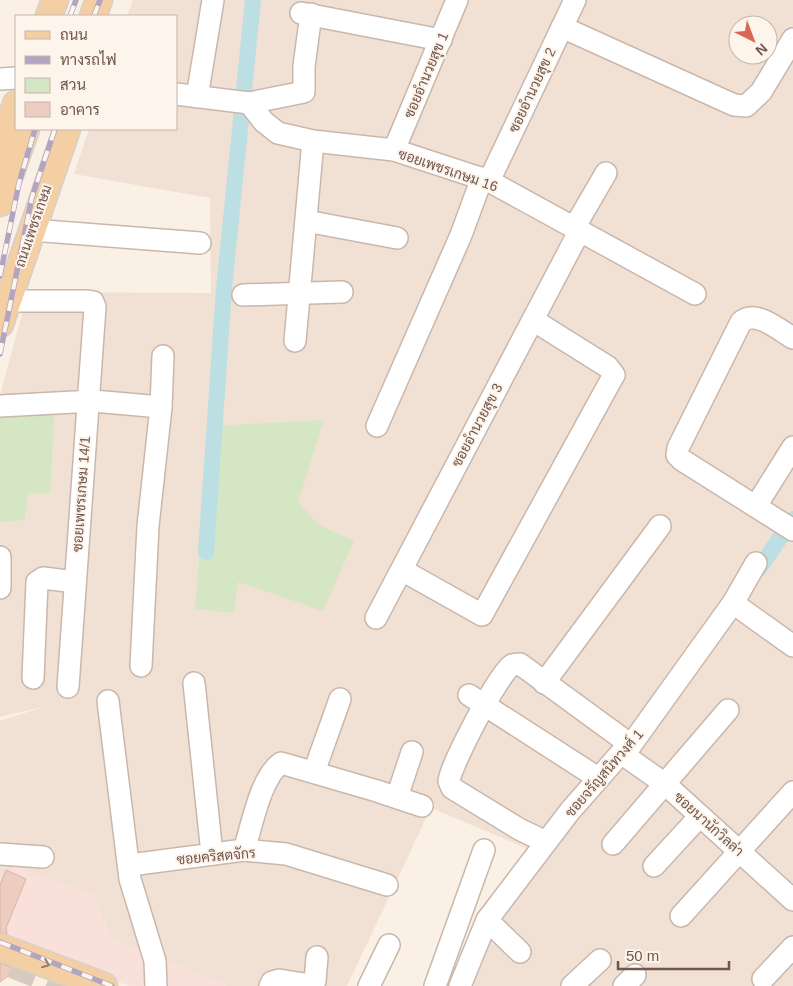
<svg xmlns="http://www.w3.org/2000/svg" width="793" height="986" viewBox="0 0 793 986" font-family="Arial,Sarabun,sans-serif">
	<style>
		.residential { fill: #f1e1d4; fill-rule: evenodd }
		.commercial { fill: #f9e0da }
		.green { fill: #d5e6c5 }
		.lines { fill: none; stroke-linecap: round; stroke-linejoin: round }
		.canal { stroke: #bbdfe2; stroke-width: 16 }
		.building { fill: #edcdbf; stroke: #deb3a1 }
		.major-tunnel { stroke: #d8cabf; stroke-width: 26; stroke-dasharray: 26 13; stroke-linecap: butt }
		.minor-casing { stroke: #cab7ac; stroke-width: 24 }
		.major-casing { stroke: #d7d0cd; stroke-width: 29 }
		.minor { stroke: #fff; stroke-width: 21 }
		.major { stroke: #f3cfa3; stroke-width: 26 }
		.rail-casing { stroke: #b2a5c2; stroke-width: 5.5 }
		.rail { stroke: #fdf4eb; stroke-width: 4; stroke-dasharray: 11; stroke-linecap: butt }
		.oneway { stroke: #977a67 }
		.labels { text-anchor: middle; stroke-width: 4; stroke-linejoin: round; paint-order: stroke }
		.street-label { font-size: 14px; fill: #70564d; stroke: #fdf4eb }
	</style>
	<rect width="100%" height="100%" fill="#faf0e5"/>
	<path class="residential" d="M 133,0 L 793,0 L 793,986 L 462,986 L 526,848 L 431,808 L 347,986 L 227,986 L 110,938 L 94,895 L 0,887 L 0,721 L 46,706 L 0,717 L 0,395 L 28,292 L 211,293 L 210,198 L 74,174 L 89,129 L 176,129 L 176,16 L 127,16 ZM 738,25 L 768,25 L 768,55 L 738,55 Z"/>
	<path class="commercial" d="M 12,865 L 94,895 L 110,938 L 227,986 L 129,986 L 0,936 L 0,887 Z"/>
	<g class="green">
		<path d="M 55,403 L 50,493 L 28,493 L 25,520 L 0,522 L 0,406 Z"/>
		<path d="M 324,420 L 298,502 L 319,525 L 354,541 L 323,611 L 238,582 L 234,613 L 195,609 L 210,426 Z"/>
	</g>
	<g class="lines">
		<g class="canal">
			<path d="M 206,552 L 224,289 L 253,0"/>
			<path d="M 759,569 L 793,519"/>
		</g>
	</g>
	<g class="building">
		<path d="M 6,870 L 26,879 L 6,928 L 7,934 L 0,932 L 0,885 Z"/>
		<path d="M 0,963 L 14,968 L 15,971 L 0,982 Z"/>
	</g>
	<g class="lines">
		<path class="major-tunnel" d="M 12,965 L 65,986"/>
		<defs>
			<g id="minor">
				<path d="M 301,13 L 441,40"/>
				<path d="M 562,27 L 734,105 L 746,106 L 761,92 L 793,39"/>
				<path d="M 0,79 L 16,78"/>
				<path d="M 176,94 L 249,103 L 264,122 L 278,133 L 313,141 L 394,150 L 489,181 L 695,294"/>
				<path d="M 197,97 L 213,0"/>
				<path d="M 249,103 L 304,92 L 304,66 L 311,14"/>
				<path d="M 394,150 L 457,0"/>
				<path d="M 489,181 L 575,0"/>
				<path d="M 306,221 L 397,238"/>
				<path d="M 574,228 L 606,173"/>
				<path d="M 32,230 L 200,243"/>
				<path d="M 243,295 L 342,292"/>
				<path d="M 8,301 L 86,301 L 93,302 L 95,307 L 68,687"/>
				<path d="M 793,338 C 779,330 756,309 741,322 L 678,448 L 677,455 L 682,460 L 793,530"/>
				<path d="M 295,341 L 313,141"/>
				<path d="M 0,406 L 93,401 L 161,407"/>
				<path d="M 377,426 L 461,235 L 482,178"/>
				<path d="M 756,506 L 793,447"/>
				<path d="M 0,557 L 0,588"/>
				<path d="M 402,570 L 482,615 L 610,382 L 614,375 L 608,367 L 533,320"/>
				<path d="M 733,603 L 793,646"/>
				<path d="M 376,618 L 579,232"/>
				<path d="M 141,666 L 148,526 L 161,407 L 163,356"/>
				<path d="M 33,678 L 37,582 L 43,578 L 75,582"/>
				<path d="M 194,683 L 212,854"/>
				<path d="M 544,683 L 660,526"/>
				<path d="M 469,695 L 598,778"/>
				<path d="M 108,701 L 130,879 L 155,961 L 156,986"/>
				<path d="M 621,753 L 665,784 L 793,900"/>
				<path d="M 314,772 L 340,699"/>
				<path d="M 397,797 L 412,752"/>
				<path d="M 546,842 L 519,829 L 452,788 L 449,781 C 451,765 498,674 512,665 C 515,664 517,664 520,664 L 631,745"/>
				<path d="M 613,844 L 728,710"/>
				<path d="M 244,850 C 252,826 260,778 281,763 L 377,791 L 422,806"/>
				<path d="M 0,854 L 43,857"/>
				<path d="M 130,865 L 244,850 L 286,854 L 387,885"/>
				<path d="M 654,866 L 700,816"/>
				<path d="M 681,916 L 793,792"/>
				<path d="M 487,920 L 520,952"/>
				<path d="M 763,979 L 793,947"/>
				<path d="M 270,986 L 272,982 L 279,980 L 310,985 L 315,981 L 317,957"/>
				<path d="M 369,986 L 389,945"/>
				<path d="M 435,986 L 484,850"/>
				<path d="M 460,986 L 487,920 L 570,811 L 621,753 L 631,745 L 733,603 L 756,563"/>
				<path d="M 572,986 L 600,960"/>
				<path d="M 624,986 L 635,975"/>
			</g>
			<g id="major">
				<path d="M 49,16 L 55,0"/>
				<path d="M 93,16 L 99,0"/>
				<path d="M 0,151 L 16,104"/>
				<path d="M 0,203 L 26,129"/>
				<path d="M 0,324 L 67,129"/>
				<path d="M 0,947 L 104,986"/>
			</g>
		</defs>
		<use href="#minor" class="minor-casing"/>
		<use href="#major" class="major-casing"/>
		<use href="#minor" class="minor"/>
		<use href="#major" class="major"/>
		<defs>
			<g id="rail">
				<path d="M 70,16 L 76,0"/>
				<path d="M 94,16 L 100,0"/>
				<path d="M 0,276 L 19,183 L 35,129"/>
				<path d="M 0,354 L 32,197 L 55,129"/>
				<path d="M 0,942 L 112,986"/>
			</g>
		</defs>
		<use href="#rail" class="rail-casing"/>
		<use href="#rail" class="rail"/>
	</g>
	<defs><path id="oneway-chevron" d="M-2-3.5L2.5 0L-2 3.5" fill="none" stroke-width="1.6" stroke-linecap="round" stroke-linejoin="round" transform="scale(1.25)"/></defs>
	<use class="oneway" href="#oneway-chevron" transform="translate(46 964) rotate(21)"/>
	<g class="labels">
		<g class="street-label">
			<text transform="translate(426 75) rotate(-67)" y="5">ซอยอำนวยสุข 1</text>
			<text transform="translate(532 90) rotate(-65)" y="5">ซอยอำนวยสุข 2</text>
			<text transform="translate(448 170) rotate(19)" y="5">ซอยเพชรเกษม 16</text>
			<text transform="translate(33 226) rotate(-71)" y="5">ถนนเพชรเกษม</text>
			<text transform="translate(477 425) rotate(-62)" y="5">ซอยอำนวยสุข 3</text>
			<text transform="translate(81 494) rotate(-86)" y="5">ซอยเพชรเกษม 14/1</text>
			<text transform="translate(604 773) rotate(-49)" y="5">ซอยจรัญสนิทวงศ์ 1</text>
			<text transform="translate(709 824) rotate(42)" y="5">ซอยนานักวิลล่า</text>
			<text transform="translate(216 856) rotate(-5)" y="5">ซอยคริสตจักร</text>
		</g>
	</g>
	<rect x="15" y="15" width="162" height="115" fill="#fdf4eb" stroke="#c5b5ac"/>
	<rect x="25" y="31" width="25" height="8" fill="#f3cfa3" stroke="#c5b5ac"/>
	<text x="60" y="40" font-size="15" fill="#70564d">ถนน</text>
	<rect x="25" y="56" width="25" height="8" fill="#b2a5c2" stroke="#c5b5ac"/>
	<text x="60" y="65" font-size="15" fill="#70564d">ทางรถไฟ</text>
	<rect x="25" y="78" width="25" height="15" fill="#d5e6c5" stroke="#c5b5ac"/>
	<text x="60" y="90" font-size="15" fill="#70564d">สวน</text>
	<rect x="25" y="102" width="25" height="15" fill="#edcdbf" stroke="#c5b5ac"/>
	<text x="60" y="115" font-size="15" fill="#70564d">อาคาร</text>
	<g transform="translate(753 40) rotate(138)"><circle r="24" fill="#fdf4eb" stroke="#c5b5ac"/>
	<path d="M0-4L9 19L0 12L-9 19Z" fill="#d96755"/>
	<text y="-8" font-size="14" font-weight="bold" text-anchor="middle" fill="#70564d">N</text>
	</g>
	<path d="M618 961v8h111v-8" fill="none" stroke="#70564d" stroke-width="2.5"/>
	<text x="626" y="961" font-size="15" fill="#70564d" stroke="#fdf4eb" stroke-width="4" paint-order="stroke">50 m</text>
</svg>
